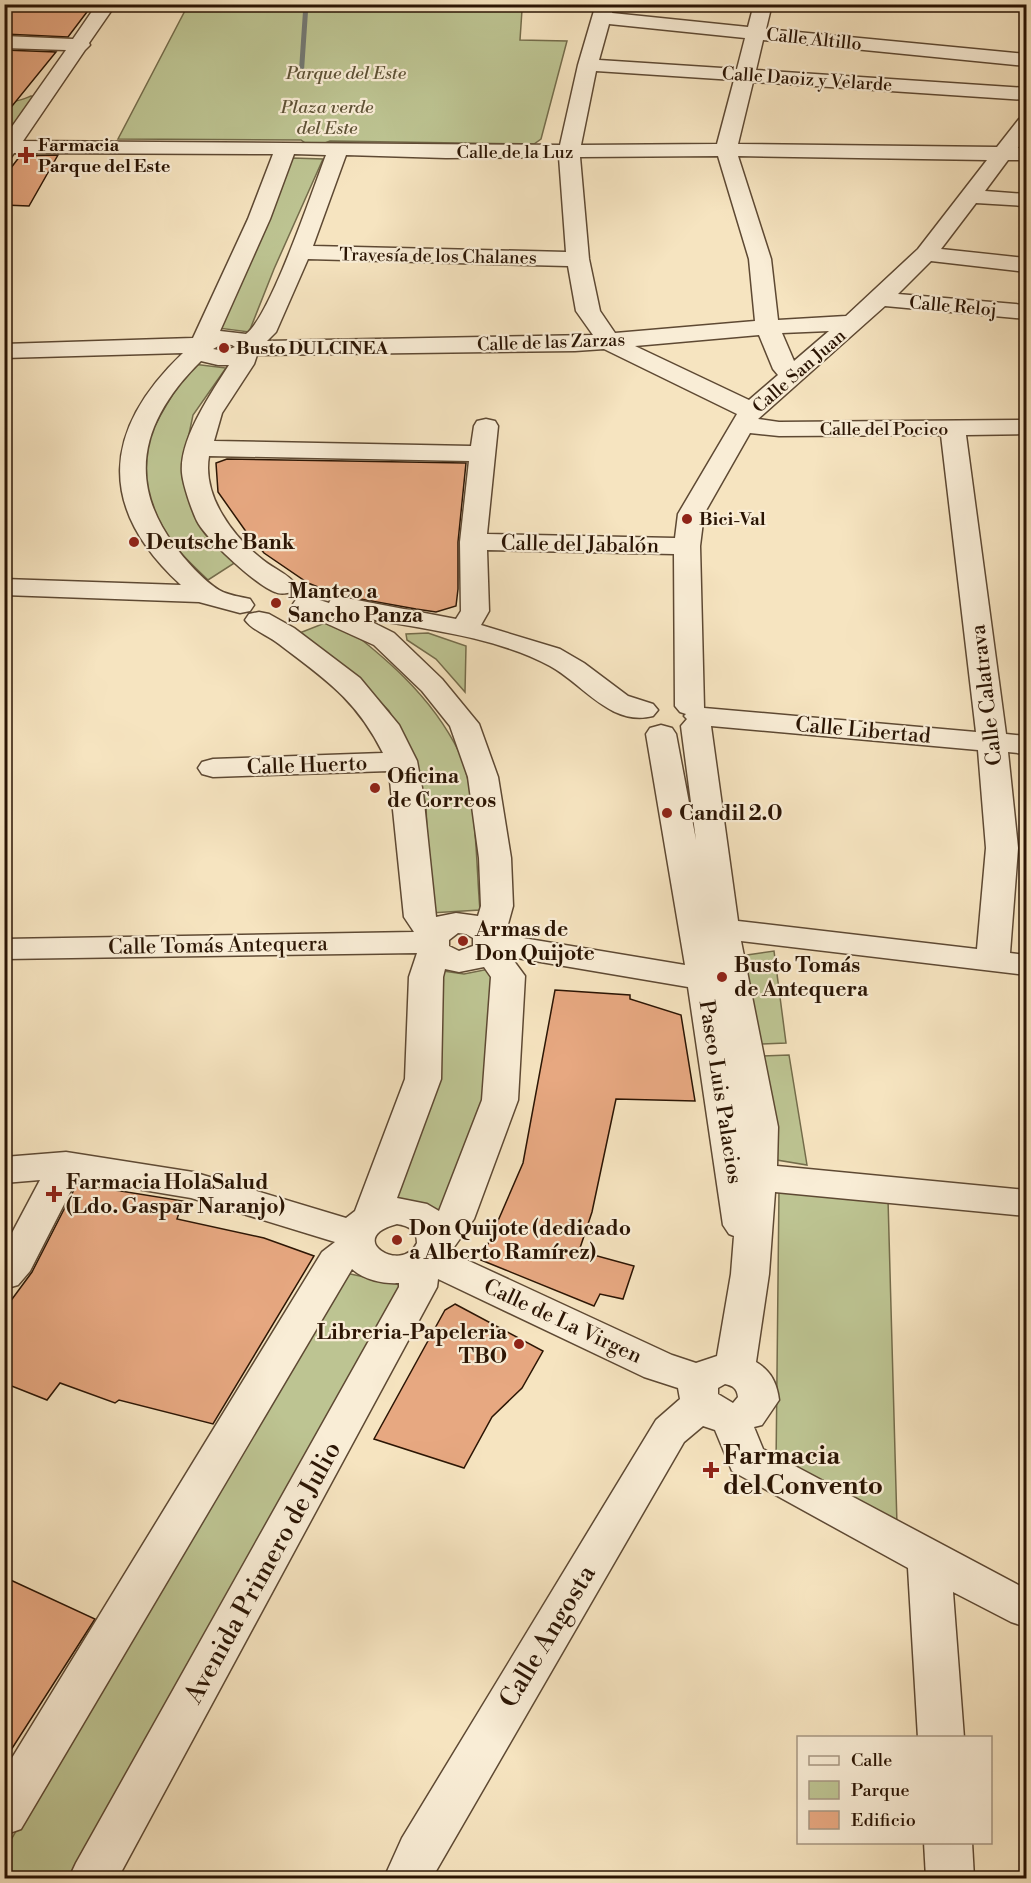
<svg xmlns="http://www.w3.org/2000/svg" width="1031" height="1883" viewBox="0 0 1031 1883" font-family="'Libre Bodoni',serif">
	<style>
		.green { fill: #bdc492; stroke: #746c4b; stroke-width: 1.5 }
		.lines { fill: none; stroke-linecap: round; stroke-linejoin: round }
		.stream { stroke: #737974; stroke-width: 5 }
		.building { fill: #e7a881; stroke: #2b1504; stroke-width: 1.5 }
		.minor-casing { stroke: #5e4933; stroke-width: 3 }
		.minor { fill: #f9edd6; fill-rule: evenodd }
		.poi-dot { fill: #8f2418; stroke: #f9edd6; stroke-width: 2 }
		.labels { text-anchor: middle; stroke-width: 4.5; stroke-linejoin: round; paint-order: stroke }
		.far-street-label { font-size: 18px; fill: #2b1504; stroke: #f9edd6 }
		.far-park-label { font-size: 18px; font-style: italic; fill: #5e5236; stroke: #f9edd6 }
		.far-poi-label { font-size: 18px; font-weight: bold; fill: #2b1504; stroke: #f9edd6; text-anchor: start }
		.poi-label { font-size: 21px; font-weight: bold; fill: #2b1504; stroke: #f9edd6; text-anchor: start }
		.street-label { font-size: 21px; fill: #2b1504; stroke: #f9edd6 }
		.near-poi-label { font-size: 26px; font-weight: bold; fill: #2b1504; stroke: #f9edd6; text-anchor: start }
		.near-street-label { font-size: 26px; fill: #2b1504; stroke: #f9edd6 }
	</style>
	<rect width="100%" height="100%" fill="#f6e4c0"/>
	<filter id="stains"><feTurbulence type="fractalNoise" baseFrequency=".00333" numOctaves="4"/><feColorMatrix values="0 0 0 0 .2 0 0 0 0 .09 0 0 0 0 .02 0 0 0 .5 -.17"/></filter>
	<radialGradient id="worn" r=".72"><stop offset=".6" stop-color="#630" stop-opacity="0"/><stop offset="1" stop-color="#630" stop-opacity=".3"/></radialGradient>
	<g class="green">
		<path d="M 325,4 L 522,10 L 520,40 L 567,41 L 541,139 L 534,144 L 330,141 L 312,148 L 301,140 L 118,139 L 188,5 L 322,7 Z"/>
		<path d="M 31,96 L 38,97 L 5,135 L 5,97 C 14,104 21,100 31,96 Z"/>
		<path d="M 292,158 L 323,159 L 274,269 L 249,332 L 218,328 Z"/>
		<path d="M 193,364 L 226,368 L 193,415 L 184,458 L 236,562 L 208,580 C 197,569 185,559 176,547 C 154,519 136,474 149,439 C 160,412 177,388 193,364 Z"/>
		<path d="M 335,619 C 384,656 431,695 459,752 C 477,789 476,867 480,910 L 430,913 L 426,805 L 415,759 L 389,711 L 355,675 L 297,634 Z"/>
		<path d="M 428,633 L 466,646 L 465,692 L 436,659 L 407,640 L 406,634 Z"/>
		<path d="M 774,951 L 786,1043 L 759,1044 L 740,965 L 747,955 Z"/>
		<path d="M 489,969 L 496,974 L 486,1092 L 442,1218 L 384,1202 L 443,971 L 464,974 Z"/>
		<path d="M 789,1055 L 807,1165 L 777,1160 L 762,1056 Z"/>
		<path d="M 779,1189 L 888,1199 L 897,1525 L 776,1466 Z"/>
		<path d="M 341,1272 L 407,1286 L 70,1878 L 5,1878 L 5,1850 Z"/>
	</g>
	<g class="lines">
		<path class="stream" d="M 301,78 L 306,4"/>
	</g>
	<g class="building">
		<path d="M 4,4 L 93,4 L 68,37 L 4,34 Z"/>
		<path d="M 4,50 L 56,52 L 4,116 Z"/>
		<path d="M 58,155 L 29,206 L 4,205 L 4,177 L 20,156 Z"/>
		<path d="M 227,459 L 466,463 L 458,542 L 458,589 L 456,606 L 436,612 L 416,609 L 338,595 L 308,583 L 264,553 L 247,533 L 218,492 L 216,463 Z"/>
		<path d="M 555,990 L 630,995 L 630,999 L 681,1015 L 695,1101 L 616,1099 L 592,1212 L 579,1251 L 634,1266 L 623,1299 L 600,1294 L 594,1306 L 481,1260 L 523,1163 Z"/>
		<path d="M 77,1184 L 183,1201 L 177,1219 L 264,1238 L 314,1256 L 213,1424 L 119,1400 L 115,1403 L 60,1383 L 47,1400 L 4,1383 L 4,1310 L 32,1272 Z"/>
		<path d="M 455,1304 L 543,1351 L 522,1388 L 492,1417 L 464,1468 L 374,1439 L 445,1310 Z"/>
		<path d="M 4,1577 L 95,1619 L 4,1761 Z"/>
	</g>
	<g class="lines">
		<defs>
			<g id="minor">
				<path d="M 97,4 L 116,4 L 89,43 L 90,45 L 85,50 L 23,141 L 560,145 L 578,65 L 596,4 L 614,4 L 612,13 L 748,27 L 754,4 L 772,4 L 766,29 L 1026,54 L 1026,66 L 763,40 L 756,70 L 1026,88 L 1026,100 L 753,82 L 738,144 L 997,147 L 1019,119 L 1026,117 L 1026,136 L 1018,148 L 1026,148 L 1026,160 L 1008,160 L 985,191 L 1026,194 L 1026,206 L 976,203 L 941,249 L 1026,258 L 1026,272 L 931,261 L 898,294 L 1026,305 L 1026,319 L 885,306 L 758,419 L 779,422 L 1026,420 L 1026,434 L 966,435 L 1006,734 L 1026,736 L 1026,754 L 1008,752 L 1018,848 L 1010,953 L 1026,955 L 1026,975 L 741,941 L 778,1127 L 777,1166 L 1026,1190 L 1026,1216 L 775,1192 L 769,1274 L 756,1362 C 771,1371 777,1383 779,1400 L 762,1425 L 754,1427 L 763,1449 L 1026,1589 L 1026,1627 L 1011,1622 L 953,1592 L 964,1738 L 918,1738 L 908,1568 L 732,1471 L 715,1430 L 703,1426 L 684,1442 L 432,1878 L 384,1878 L 402,1838 L 656,1420 L 680,1399 L 678,1388 L 644,1377 L 438,1279 L 437,1287 L 118,1878 L 69,1878 L 76,1863 L 399,1287 L 399,1283 C 384,1284 364,1280 352,1269 L 21,1829 L 4,1835 L 4,1771 L 322,1252 L 335,1242 L 191,1198 L 77,1179 L 30,1271 L 18,1285 L 4,1289 L 4,1248 L 40,1180 L 4,1183 L 4,1157 L 66,1152 L 193,1172 L 346,1218 L 355,1211 L 405,1079 L 409,977 L 417,953 L 4,959 L 4,939 L 414,932 L 404,917 L 389,771 L 213,777 L 202,774 L 198,768 L 202,762 L 213,759 L 383,753 C 356,699 325,679 279,644 C 268,635 253,631 245,620 L 249,614 L 259,612 L 269,614 L 294,628 L 360,678 L 399,725 L 417,761 L 423,793 L 436,917 L 456,913 L 478,916 L 481,906 L 479,858 L 468,777 L 450,726 L 422,691 L 374,645 L 297,610 L 293,604 L 297,598 L 307,596 L 329,603 L 331,599 L 341,597 L 456,619 L 461,611 L 460,542 L 469,461 L 209,456 C 202,496 233,537 263,560 C 274,569 289,574 297,586 L 293,592 C 286,593 281,595 275,592 C 256,585 206,539 197,521 C 192,511 183,485 182,473 C 179,439 212,392 229,365 L 218,365 L 201,361 C 145,416 124,477 174,545 C 184,559 204,581 219,590 C 227,595 241,597 250,599 L 254,605 L 250,611 L 240,613 L 199,602 L 4,595 L 4,579 L 181,585 C 97,508 102,430 183,353 L 4,358 L 4,344 L 193,338 L 248,219 L 273,154 L 14,153 L 11,157 L 4,159 L 4,138 L 66,50 L 4,48 L 4,36 L 73,39 ZM 609,24 L 745,38 L 737,69 L 599,60 ZM 596,71 L 734,80 L 717,144 L 581,145 ZM 294,154 L 326,155 C 313,189 270,317 246,334 L 220,331 L 270,219 ZM 346,155 L 446,158 L 559,157 L 566,252 L 313,246 ZM 718,156 L 749,259 L 755,321 L 615,333 L 600,311 L 589,259 L 580,157 ZM 738,156 L 987,160 L 918,249 L 846,316 L 778,320 L 771,259 ZM 308,259 L 568,266 L 576,311 L 593,335 L 267,341 L 276,332 ZM 829,331 L 794,361 L 782,333 ZM 759,335 L 773,369 L 778,375 L 749,400 L 635,346 ZM 222,344 L 232,345 L 235,347 L 224,351 L 213,349 ZM 604,349 L 737,414 L 678,514 L 675,538 L 487,534 L 498,426 L 495,421 L 486,419 L 477,421 L 474,426 L 471,446 L 214,441 L 222,413 L 254,364 L 257,355 L 575,351 ZM 750,433 L 779,436 L 941,435 L 976,732 L 704,708 L 700,546 L 704,514 ZM 487,550 L 674,554 L 675,706 L 680,712 L 686,714 L 684,716 L 687,719 L 681,726 L 696,840 L 676,734 L 672,728 L 661,725 L 650,728 L 646,734 L 685,965 L 505,935 L 513,906 L 511,858 L 498,777 L 479,724 L 442,679 L 394,633 L 364,618 C 424,629 497,637 550,666 C 583,684 611,727 653,716 L 658,710 L 653,704 L 628,696 L 584,663 L 560,649 L 481,625 L 489,611 ZM 711,726 L 978,750 L 986,848 L 977,949 L 738,921 ZM 458,933 L 466,934 L 473,938 L 473,946 L 459,951 L 449,946 L 449,940 ZM 511,957 L 688,987 L 723,1225 L 729,1234 L 734,1236 L 731,1274 L 717,1356 L 696,1363 L 672,1355 L 456,1255 L 452,1250 L 474,1219 L 518,1100 L 525,976 ZM 484,967 L 491,977 L 482,1100 L 439,1211 L 427,1204 L 397,1198 L 441,1079 L 443,977 L 445,969 L 459,972 ZM 397,1224 C 409,1226 417,1230 417,1243 C 402,1275 343,1238 397,1224 ZM 725,1384 C 733,1386 737,1388 738,1397 L 733,1403 L 718,1394 L 718,1388 Z"/>
				<path d="M 1003,4 L 1026,4 L 1026,10 L 1006,8 Z"/>
				<path d="M 924,1842 L 972,1842 L 974,1878 L 926,1878 Z"/>
			</g>
		</defs>
		<use href="#minor" class="minor-casing"/>
		<use href="#minor" class="minor"/>
	</g>
	<g class="poi-dot">
		<path d="M23 146h6v6h6v6h-6v6h-6v-6h-6v-6h6z"/>
		<circle cx="224" cy="348" r="6"/>
		<circle cx="687" cy="519" r="6"/>
		<circle cx="134" cy="542" r="6"/>
		<circle cx="276" cy="603" r="6"/>
		<circle cx="375" cy="788" r="6"/>
		<circle cx="667" cy="813" r="6"/>
		<circle cx="463" cy="941" r="6"/>
		<circle cx="722" cy="977" r="6"/>
		<path d="M51 1185h6v6h6v6h-6v6h-6v-6h-6v-6h6z"/>
		<circle cx="397" cy="1240" r="6"/>
		<circle cx="519" cy="1344" r="6"/>
		<path d="M708 1461h6v6h6v6h-6v6h-6v-6h-6v-6h6z"/>
	</g>
	<g class="labels">
		<g class="far-street-label">
			<text transform="translate(814 39) rotate(6)" y="6">Calle Altillo</text>
			<text transform="translate(807 79) rotate(4)" y="6">Calle Daoiz y Velarde</text>
			<text x="515" y="158">Calle de la Luz</text>
			<text transform="translate(438 256) rotate(1)" y="6">Travesía de los Chalanes</text>
			<text transform="translate(953 306) rotate(5)" y="6">Calle Reloj</text>
			<text transform="translate(551 342) rotate(-2)" y="6">Calle de las Zarzas</text>
			<text transform="translate(799 371) rotate(-41)" y="6">Calle San Juan</text>
			<text x="884" y="435">Calle del Pocico</text>
		</g>
		<g class="far-park-label">
			<text x="346" y="79">Parque del Este</text>
			<text x="327" y="113">Plaza verde<tspan x="327" dy="21">del Este</tspan></text>
		</g>
		<g class="far-poi-label">
			<text x="38" y="151">Farmacia<tspan x="38" dy="21">Parque del Este</tspan></text>
			<text x="236" y="354">Busto DULCINEA</text>
			<text x="699" y="525">Bici-Val</text>
		</g>
		<g class="poi-label">
			<text x="146" y="549">Deutsche Bank</text>
			<text x="288" y="598">Manteo a<tspan x="288" dy="24">Sancho Panza</tspan></text>
			<text x="387" y="783">Oficina<tspan x="387" dy="24">de Correos</tspan></text>
			<text x="679" y="820">Candil 2.0</text>
			<text x="475" y="936">Armas de<tspan x="475" dy="24">Don Quijote</tspan></text>
			<text x="734" y="972">Busto Tomás<tspan x="734" dy="24">de Antequera</tspan></text>
			<text x="66" y="1189">Farmacia HolaSalud<tspan x="66" dy="24">(Ldo. Gaspar Naranjo)</tspan></text>
			<text x="409" y="1235">Don Quijote (dedicado<tspan x="409" dy="24">a Alberto Ramírez)</tspan></text>
			<text x="507" y="1339" text-anchor="end">Libreria-Papeleria<tspan x="507" dy="24">TBO</tspan></text>
		</g>
		<g class="street-label">
			<text transform="translate(580 544) rotate(1)" y="7">Calle del Jabalón</text>
			<text transform="translate(986 695) rotate(-97)" y="7">Calle Calatrava</text>
			<text transform="translate(863 730) rotate(5)" y="7">Calle Libertad</text>
			<text transform="translate(307 765) rotate(-2)" y="7">Calle Huerto</text>
			<text transform="translate(218 945) rotate(-1)" y="7">Calle Tomás Antequera</text>
			<text transform="translate(721 1092) rotate(81)" y="7">Paseo Luis Palacios</text>
			<text transform="translate(563 1321) rotate(25)" y="7">Calle de La Virgen</text>
		</g>
		<g class="near-poi-label">
			<text x="723" y="1464">Farmacia<tspan x="723" dy="30">del Convento</tspan></text>
		</g>
		<g class="near-street-label">
			<text transform="translate(262 1572) rotate(-61)" y="9">Avenida Primero de Julio</text>
			<text transform="translate(547 1636) rotate(-59)" y="9">Calle Angosta</text>
		</g>
	</g>
	<rect width="1031" height="1883" fill="none" stroke="#f6e4c0" stroke-width="24"/>
	<rect x="6" y="6" width="1019" height="1871" fill="none" stroke="#2b1504" stroke-width="3"/>
	<rect x="12" y="12" width="1007" height="1859" fill="none" stroke="#2b1504" stroke-width="1.5"/>
	<rect x="797" y="1736" width="195" height="108" fill="#f9edd6" stroke="#a79782" stroke-width="1.5"/>
	<rect x="809" y="1756" width="30" height="9" fill="#f9edd6" stroke="#a79782" stroke-width="1.5"/>
	<text x="851" y="1766" font-size="18" fill="#2b1504">Calle</text>
	<rect x="809" y="1781" width="30" height="18" fill="#bdc492" stroke="#a79782" stroke-width="1.5"/>
	<text x="851" y="1796" font-size="18" fill="#2b1504">Parque</text>
	<rect x="809" y="1811" width="30" height="18" fill="#e7a881" stroke="#a79782" stroke-width="1.5"/>
	<text x="851" y="1826" font-size="18" fill="#2b1504">Edificio</text>
	<rect width="100%" height="100%" filter="url(#stains)"/>
	<rect width="100%" height="100%" fill="url(#worn)"/>
</svg>
